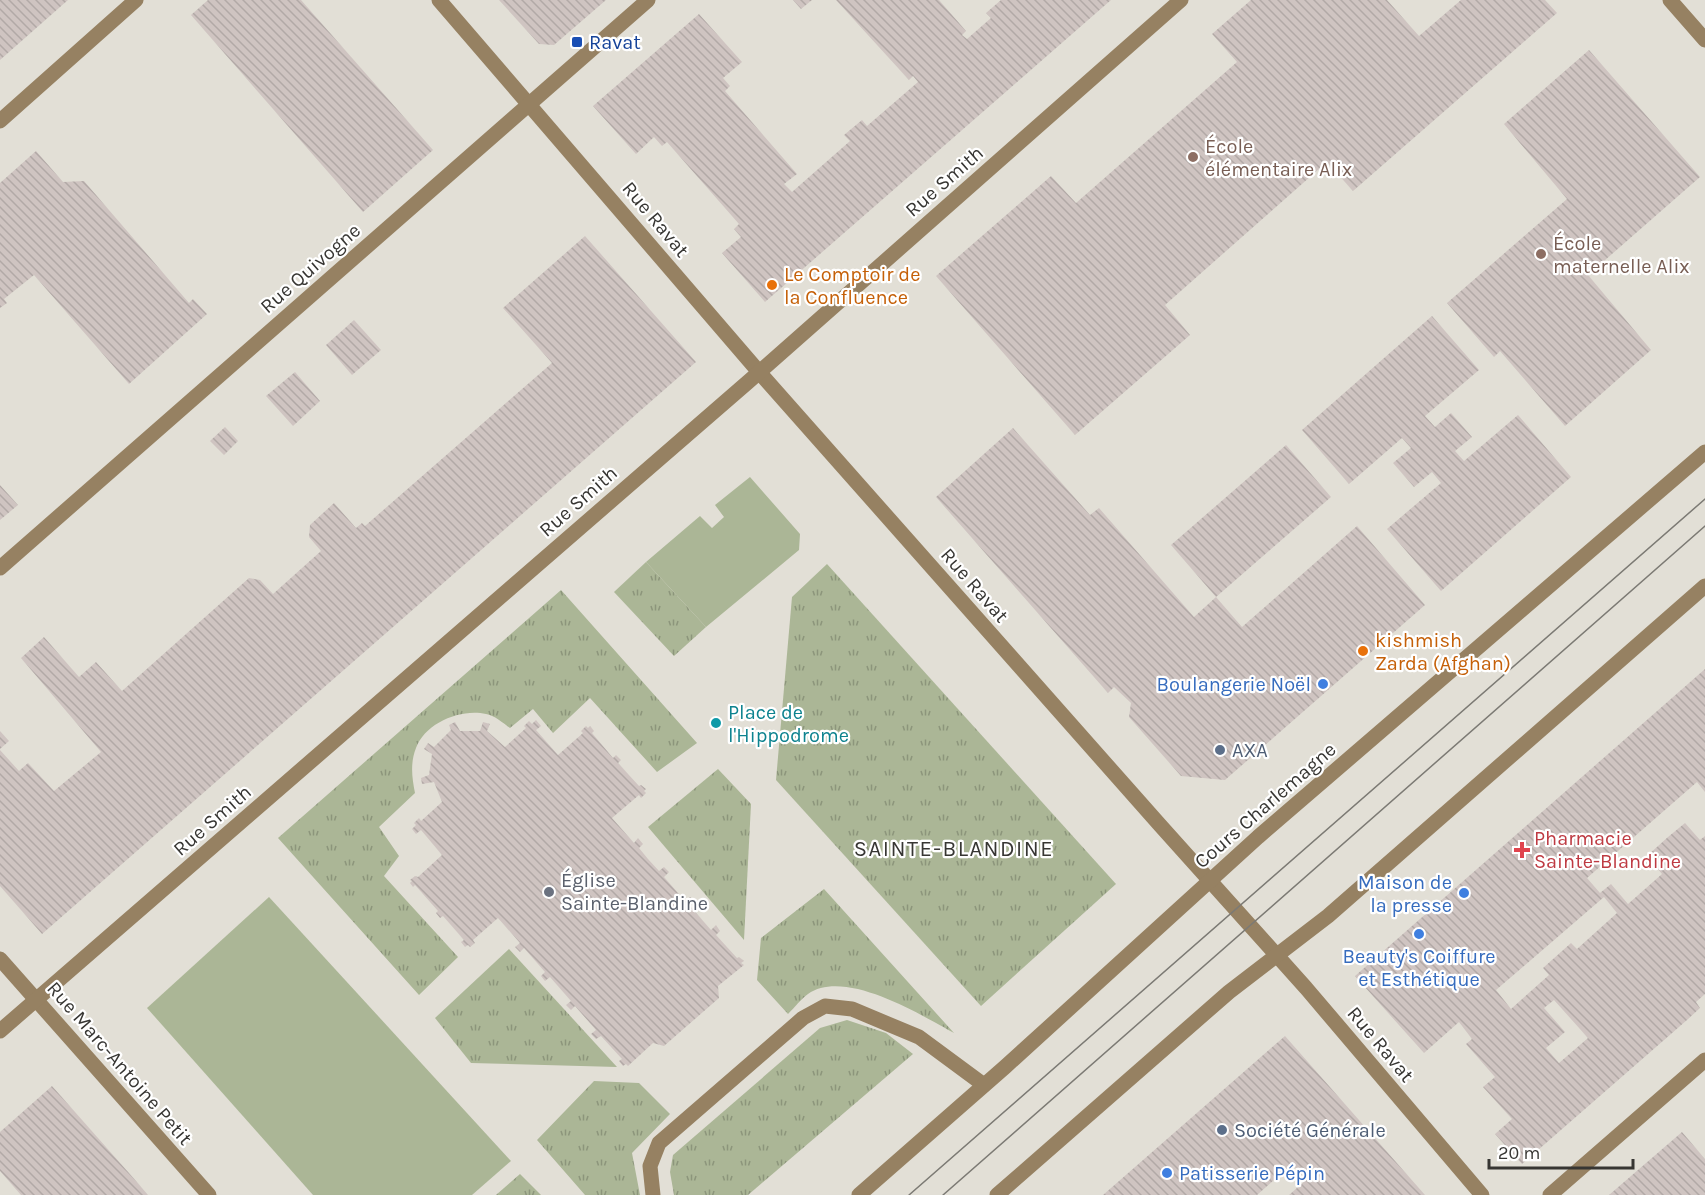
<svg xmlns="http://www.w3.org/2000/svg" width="1705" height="1195" viewBox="0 0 1705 1195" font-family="Karla,sans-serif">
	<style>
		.grass { fill: url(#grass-tufts) }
		.park { fill: #abb696 }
		.building { fill: url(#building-back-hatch); fill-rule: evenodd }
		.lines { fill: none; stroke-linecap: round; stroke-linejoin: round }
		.minor { stroke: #968162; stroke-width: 15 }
		.tram { stroke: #7c7a74; stroke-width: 1.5 }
		.transit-dot { fill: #1a4fb4; stroke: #fff; stroke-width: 2 }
		.education-dot { fill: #8d6e63; stroke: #fff; stroke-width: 2 }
		.food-dot { fill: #e8710a; stroke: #fff; stroke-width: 2 }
		.shop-dot { fill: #3f7fe0; stroke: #fff; stroke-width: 2 }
		.culture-dot { fill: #0f9aa8; stroke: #fff; stroke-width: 2 }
		.service-dot { fill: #5c6f8a; stroke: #fff; stroke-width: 2 }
		.health-dot { fill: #e0444e; stroke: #fff; stroke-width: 2 }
		.worship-dot { fill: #6b7280; stroke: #fff; stroke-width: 2 }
		.labels { text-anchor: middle; stroke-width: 4.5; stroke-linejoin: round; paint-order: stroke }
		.transit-label { font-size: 20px; fill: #164399; stroke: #fff; text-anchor: start }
		.education-label { font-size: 20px; fill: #785e54; stroke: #fff; text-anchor: start }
		.street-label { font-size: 20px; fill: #373633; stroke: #fff }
		.food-label { font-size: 20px; fill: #c56008; stroke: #fff; text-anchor: start }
		.shop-label { font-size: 20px; fill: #366cbe; stroke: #fff; text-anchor: end }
		.culture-label { font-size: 20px; fill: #0d838f; stroke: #fff; text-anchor: start }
		.service-label { font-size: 20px; fill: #4e5e75; stroke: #fff; text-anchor: start }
		.health-label { font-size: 20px; fill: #be3a42; stroke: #fff; text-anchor: start }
		.worship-label { font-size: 20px; fill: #5b616d; stroke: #fff; text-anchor: start }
		.quarter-label { font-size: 22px; letter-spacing: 1.5px; fill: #373633; stroke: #fff }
	</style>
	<defs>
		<pattern id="grass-tufts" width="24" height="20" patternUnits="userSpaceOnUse" patternTransform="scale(1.5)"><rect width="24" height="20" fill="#abb696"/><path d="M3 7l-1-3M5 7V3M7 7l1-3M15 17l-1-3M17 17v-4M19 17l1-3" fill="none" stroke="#8c957b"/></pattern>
		<pattern id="building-back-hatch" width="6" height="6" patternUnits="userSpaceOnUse" patternTransform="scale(1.5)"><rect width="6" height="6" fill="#cfc4c1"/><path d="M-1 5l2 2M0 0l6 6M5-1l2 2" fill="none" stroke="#b2a9a6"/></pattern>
	</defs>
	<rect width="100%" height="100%" fill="#e2dfd6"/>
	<g class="grass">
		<path d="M 646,562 L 706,627 L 674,656 L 614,592 Z"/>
		<path d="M 827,564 L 1116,884 L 981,1006 L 776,780 L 792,597 Z"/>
		<path d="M 561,590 L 697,743 L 657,772 L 590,698 L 553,733 L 533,709 L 510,728 C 503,723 494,715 486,714 C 461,708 425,723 416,748 C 410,763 412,778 415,793 L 379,827 L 399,856 L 384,876 L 458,957 L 419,995 L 278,838 Z"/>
		<path d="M 718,769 L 751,804 L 744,940 L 648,827 Z"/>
		<path d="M 824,889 L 954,1033 C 921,1015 845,968 808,994 C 801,999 795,1007 788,1014 L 757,980 L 761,938 Z"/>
		<path d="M 509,949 L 617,1067 L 471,1063 L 435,1018 Z"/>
		<path d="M 847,1020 L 886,1033 L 913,1054 L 748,1195 L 674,1195 L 670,1172 L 673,1155 L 820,1028 Z"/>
		<path d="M 594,1081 L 639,1083 L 670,1114 L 632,1153 L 640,1195 L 585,1195 L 537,1140 Z"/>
		<path d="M 520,1174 L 541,1195 L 496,1195 Z"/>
	</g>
	<g class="park">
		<path d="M 750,477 L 800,534 L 799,550 L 706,627 L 646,562 L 700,516 L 712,528 L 724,517 L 715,505 Z"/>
		<path d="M 269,897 L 511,1161 L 472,1195 L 313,1195 L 147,1008 Z"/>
	</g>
	<g class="building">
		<path d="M 0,0 L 68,0 L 0,60 Z"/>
		<path d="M 208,0 L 301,0 L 433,150 L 363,212 L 191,15 Z"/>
		<path d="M 499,0 L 606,0 L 554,45 L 539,44 Z"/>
		<path d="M 793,0 L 812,0 L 801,9 Z"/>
		<path d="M 836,0 L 939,0 L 966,31 L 962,35 L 967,39 L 991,18 L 986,13 L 1001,0 L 1111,0 L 765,302 L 722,253 L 741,237 L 734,229 L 739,224 L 667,142 L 662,146 L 654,137 L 636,154 L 593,106 L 699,14 L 742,62 L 723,78 L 730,86 L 725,91 L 797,174 L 784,184 L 792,192 L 850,141 L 844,135 L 862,120 L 867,126 L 918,82 L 913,76 L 909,80 Z"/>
		<path d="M 1251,0 L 1387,0 L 1419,36 L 1461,0 L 1545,0 L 1557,13 L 1353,191 L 1327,162 L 1311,176 L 1165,305 L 1190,335 L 1075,435 L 936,276 L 1051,176 L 1076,203 L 1237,62 L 1212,34 Z"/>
		<path d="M 1589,50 L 1700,177 L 1588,275 L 1651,350 L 1565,426 L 1500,351 L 1494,357 L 1447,303 L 1567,199 L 1504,124 Z"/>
		<path d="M 36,151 L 63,182 L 84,181 L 189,303 L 193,299 L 207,314 L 129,384 L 34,275 L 4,299 L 7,303 L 0,308 L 0,183 Z"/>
		<path d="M 585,236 L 696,362 L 42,934 L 0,886 L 0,750 L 19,771 L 28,763 L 54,791 L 101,752 L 21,658 L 44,637 L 79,677 L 96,662 L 122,691 L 249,578 L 260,580 L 273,594 L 321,551 L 309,537 L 310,525 L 334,503 L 356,528 L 362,523 L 365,526 L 552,363 L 503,308 Z"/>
		<path d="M 1432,316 L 1479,370 L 1425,416 L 1435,427 L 1451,413 L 1472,437 L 1455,451 L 1464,461 L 1518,415 L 1571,477 L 1441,591 L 1387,529 L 1441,483 L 1432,472 L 1414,487 L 1393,463 L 1411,448 L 1402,438 L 1349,484 L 1302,430 Z"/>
		<path d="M 354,320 L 381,350 L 352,375 L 326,345 Z"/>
		<path d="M 295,372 L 320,401 L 293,426 L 266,396 Z"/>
		<path d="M 225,427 L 238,441 L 224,455 L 210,441 Z"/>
		<path d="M 1013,428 L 1090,515 L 1099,508 L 1194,617 L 1216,597 L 1242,627 L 1357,526 L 1425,605 L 1225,780 L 1181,776 L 1129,717 L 1131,703 L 1114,687 L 1108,693 L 936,497 Z"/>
		<path d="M 1286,445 L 1331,497 L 1216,597 L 1171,545 Z"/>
		<path d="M 0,485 L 18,505 L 0,520 Z"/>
		<path d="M 1705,669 L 1705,792 L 1697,782 L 1587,878 L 1600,893 L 1611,884 L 1628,904 L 1662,874 L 1647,856 L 1668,837 L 1685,823 L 1700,840 L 1705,836 L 1705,994 L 1696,1002 L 1700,1008 L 1687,1020 L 1522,1164 L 1495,1134 L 1512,1119 L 1483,1087 L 1495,1077 L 1466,1044 L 1472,1039 L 1459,1022 L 1424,1053 L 1355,976 ZM 1604,897 L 1617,913 L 1577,949 L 1571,943 L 1543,968 L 1549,975 L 1511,1009 L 1496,990 ZM 1554,1000 L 1588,1038 L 1559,1063 L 1546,1048 L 1565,1032 L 1544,1008 Z"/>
		<path d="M 536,720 L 541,726 L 536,730 L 558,755 L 583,733 L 581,731 L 586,726 L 588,728 L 590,726 L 594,731 L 592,733 L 613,758 L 616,755 L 621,760 L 618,763 L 639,786 L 641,785 L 646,789 L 644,791 L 646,793 L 641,798 L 639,795 L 612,818 L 634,843 L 638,838 L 643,844 L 639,848 L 648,859 L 659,871 L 664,867 L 669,872 L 664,877 L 685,901 L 690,897 L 695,902 L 690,906 L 711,930 L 716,925 L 720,931 L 716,935 L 737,958 L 739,957 L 744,961 L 741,963 L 744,965 L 718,986 L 719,998 L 664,1046 L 653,1043 L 628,1066 L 626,1064 L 623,1066 L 619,1061 L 622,1059 L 601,1036 L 596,1039 L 591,1034 L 596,1030 L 575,1006 L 571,1010 L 566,1005 L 571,1001 L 550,977 L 545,981 L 541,976 L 545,972 L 524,948 L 520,952 L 515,947 L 520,943 L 498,918 L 473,940 L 475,943 L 470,947 L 468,945 L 465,947 L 461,942 L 464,940 L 443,916 L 440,918 L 436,913 L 438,911 L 415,885 L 413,887 L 410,883 L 412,881 L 410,880 L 415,876 L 418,877 L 442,855 L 421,830 L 416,834 L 412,829 L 416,825 L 414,823 L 419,818 L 421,821 L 442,802 L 434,782 L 422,784 L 421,778 L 429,775 L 432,754 L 424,749 L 428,743 L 434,747 L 451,730 L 449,725 L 455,722 L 460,731 L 480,731 L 483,722 L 490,724 L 487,731 L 505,747 L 526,728 L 524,726 L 529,721 L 532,724 Z"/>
		<path d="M 0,731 L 9,741 L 0,749 Z"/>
		<path d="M 1285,1036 L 1425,1195 L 1289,1195 L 1306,1180 L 1292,1164 L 1257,1195 L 1103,1195 Z"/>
		<path d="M 52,1086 L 136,1181 L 148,1195 L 21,1195 L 0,1171 L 0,1132 Z"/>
		<path d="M 1682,1132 L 1705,1159 L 1705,1195 L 1609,1195 Z"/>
	</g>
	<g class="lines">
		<g class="minor">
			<path d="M 439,0 L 759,372 L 1159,824 L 1306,988 L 1482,1195"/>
			<path d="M 1670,0 L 1705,40"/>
			<path d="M 0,121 L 136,0"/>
			<path d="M 0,568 L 648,0"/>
			<path d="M 0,959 L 209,1195"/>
			<path d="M 0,1031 L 748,382 L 1181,0"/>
			<path d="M 653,1195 L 650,1166 L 659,1143 L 803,1018 L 825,1006 L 852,1009 L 919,1037 L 984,1085"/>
			<path d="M 859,1195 L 1005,1067 L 1258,837 L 1705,452"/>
			<path d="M 997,1195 L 1229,992 L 1328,916 L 1705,586"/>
			<path d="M 1550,1195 L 1705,1060"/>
		</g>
		<g class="tram">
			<path d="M 909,1195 L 1705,499"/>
			<path d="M 943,1195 L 1705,526"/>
		</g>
	</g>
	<rect class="transit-dot" x="571" y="36" width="12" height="12" rx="3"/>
	<g class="education-dot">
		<circle cx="1193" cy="157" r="6"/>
		<circle cx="1541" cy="254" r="6"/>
	</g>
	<g class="food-dot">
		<circle cx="772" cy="285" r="6"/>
		<circle cx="1363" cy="651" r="6"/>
	</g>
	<g class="shop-dot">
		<circle cx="1323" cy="684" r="6"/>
		<circle cx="1464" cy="893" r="6"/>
		<circle cx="1419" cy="934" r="6"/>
		<circle cx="1167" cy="1173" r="6"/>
	</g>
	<circle class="culture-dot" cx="716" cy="723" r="6"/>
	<g class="service-dot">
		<circle cx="1220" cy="750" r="6"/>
		<circle cx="1222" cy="1130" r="6"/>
	</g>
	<path class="health-dot" d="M1519 841h6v6h6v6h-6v6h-6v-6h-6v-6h6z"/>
	<circle class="worship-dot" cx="549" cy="892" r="6"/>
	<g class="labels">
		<g class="transit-label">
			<text x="589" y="49">Ravat</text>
		</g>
		<g class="education-label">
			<text x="1205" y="153">École<tspan x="1205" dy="23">élémentaire Alix</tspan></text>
			<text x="1553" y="250">École<tspan x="1553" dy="23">maternelle Alix</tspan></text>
		</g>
		<g class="street-label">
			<text transform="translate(944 181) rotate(-41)" y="7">Rue Smith</text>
			<text transform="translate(656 219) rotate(50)" y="7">Rue Ravat</text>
			<text transform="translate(310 268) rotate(-41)" y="7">Rue Quivogne</text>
			<text transform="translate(578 501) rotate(-41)" y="7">Rue Smith</text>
			<text transform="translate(975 585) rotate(49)" y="7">Rue Ravat</text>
			<text transform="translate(1265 805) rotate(-41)" y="7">Cours Charlemagne</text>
			<text transform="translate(212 820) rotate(-41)" y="7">Rue Smith</text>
			<text transform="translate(1381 1044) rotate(50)" y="7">Rue Ravat</text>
			<text transform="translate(120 1063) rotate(49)" y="7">Rue Marc-Antoine Petit</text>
		</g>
		<g class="food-label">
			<text x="784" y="281">Le Comptoir de<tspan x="784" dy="23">la Confluence</tspan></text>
			<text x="1375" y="647">kishmish<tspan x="1375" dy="23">Zarda (Afghan)</tspan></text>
		</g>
		<g class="shop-label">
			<text x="1311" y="691">Boulangerie Noël</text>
			<text x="1452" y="889">Maison de<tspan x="1452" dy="23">la presse</tspan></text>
			<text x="1419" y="963" text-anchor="middle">Beauty's Coiffure<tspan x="1419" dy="23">et Esthétique</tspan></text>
			<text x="1179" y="1180" text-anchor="start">Patisserie Pépin</text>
		</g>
		<g class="culture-label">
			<text x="728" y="719">Place de<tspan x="728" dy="23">l'Hippodrome</tspan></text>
		</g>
		<g class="service-label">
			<text x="1232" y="757">AXA</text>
			<text x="1234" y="1137">Société Générale</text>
		</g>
		<g class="health-label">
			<text x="1534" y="845">Pharmacie<tspan x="1534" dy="23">Sainte-Blandine</tspan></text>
		</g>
		<g class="worship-label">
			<text x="561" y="887">Église<tspan x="561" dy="23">Sainte-Blandine</tspan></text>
		</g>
		<g class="quarter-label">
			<text x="954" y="856">SAINTE-BLANDINE</text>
		</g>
	</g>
	<path d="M1489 1159v9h144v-9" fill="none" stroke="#373633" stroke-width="3"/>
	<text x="1498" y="1159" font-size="18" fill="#373633" stroke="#ffffff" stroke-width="4.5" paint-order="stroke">20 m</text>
</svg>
